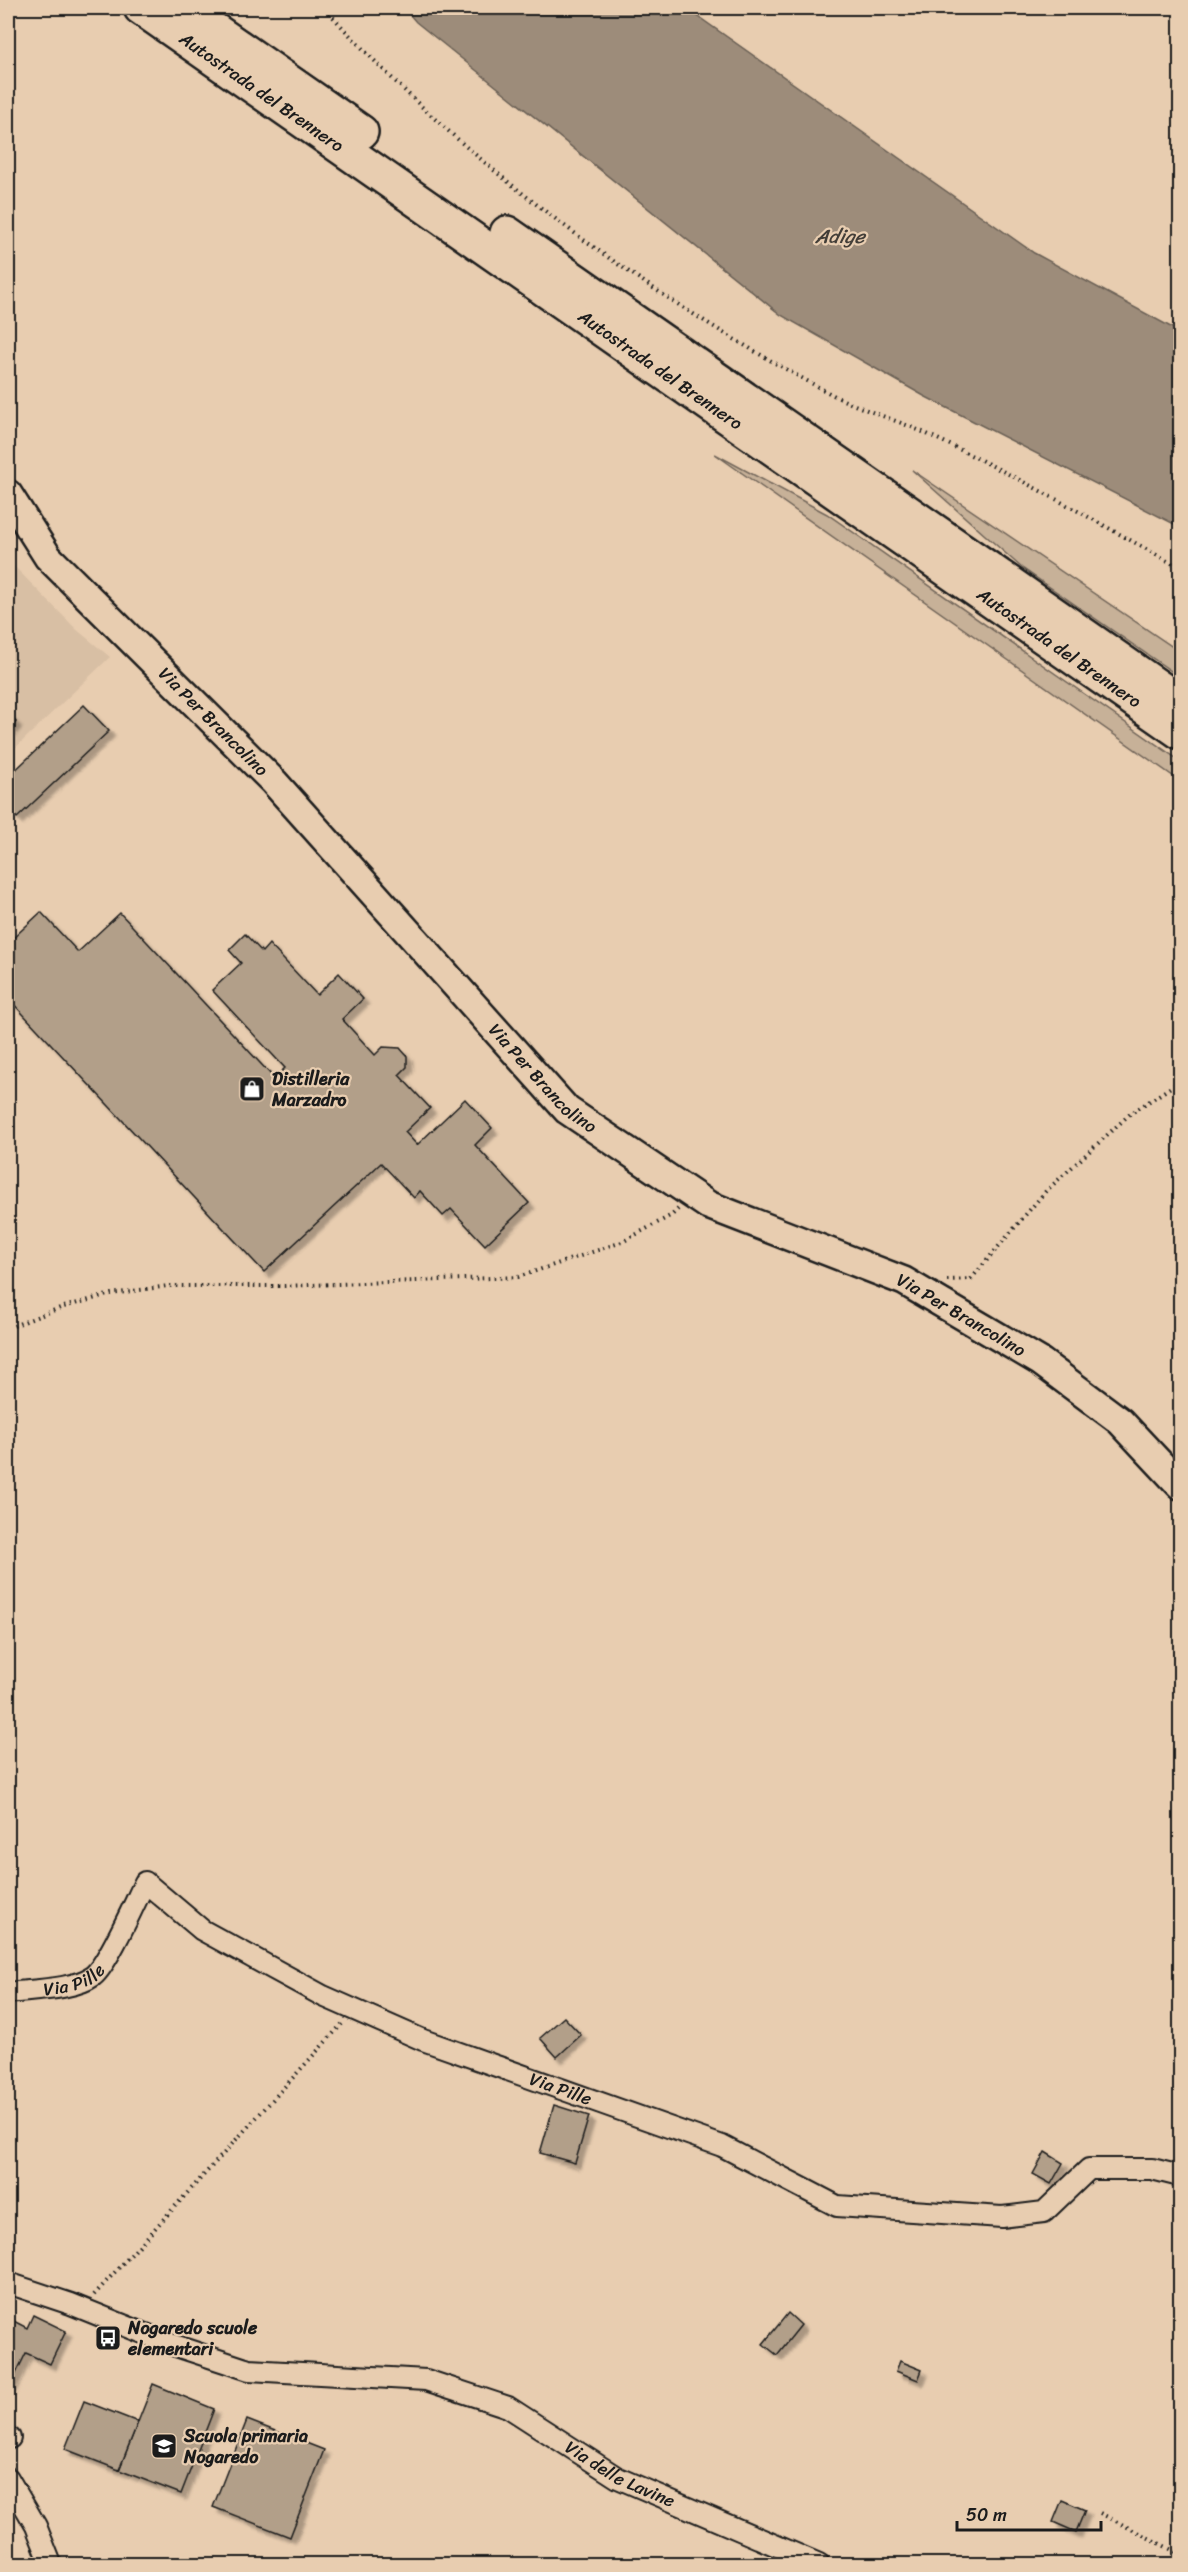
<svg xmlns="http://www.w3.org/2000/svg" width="1188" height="2572" viewBox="0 0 1188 2572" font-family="Sriracha,sans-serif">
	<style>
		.built { fill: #d8bfa4 }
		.green { fill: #c7b198; stroke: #72665a; stroke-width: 1.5 }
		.water { fill: #9d8c7a; stroke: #695f54; stroke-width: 1.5 }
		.building { fill: #b29f89; stroke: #1c1c1c; stroke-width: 1.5; filter: url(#shadow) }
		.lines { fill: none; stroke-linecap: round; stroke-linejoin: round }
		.street-casing { stroke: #1c1c1c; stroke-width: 24 }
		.secondary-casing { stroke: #1c1c1c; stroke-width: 32 }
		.highway-casing { stroke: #1c1c1c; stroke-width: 38 }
		.path { stroke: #1c1c1c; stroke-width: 4; stroke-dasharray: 1.5 4.5; stroke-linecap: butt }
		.street { stroke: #e8cdb0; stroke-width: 20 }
		.secondary { stroke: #e8cdb0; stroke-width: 27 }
		.highway { stroke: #e8cdb0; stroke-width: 33 }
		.labels { text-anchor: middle; stroke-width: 4.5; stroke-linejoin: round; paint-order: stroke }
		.street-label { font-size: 18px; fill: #1c1c1c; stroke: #e8cdb0 }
		.poi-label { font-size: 18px; font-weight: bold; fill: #1c1c1c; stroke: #e8cdb0; text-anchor: start }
		.water-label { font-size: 20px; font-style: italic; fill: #433e38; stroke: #e8cdb0 }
	</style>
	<defs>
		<filter id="shadow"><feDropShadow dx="5.5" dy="5.5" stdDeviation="1.5" flood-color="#0004"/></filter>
	</defs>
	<rect width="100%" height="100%" fill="#e8cdb0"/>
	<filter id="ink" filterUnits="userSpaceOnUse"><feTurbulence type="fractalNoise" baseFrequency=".0167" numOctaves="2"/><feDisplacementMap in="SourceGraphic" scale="12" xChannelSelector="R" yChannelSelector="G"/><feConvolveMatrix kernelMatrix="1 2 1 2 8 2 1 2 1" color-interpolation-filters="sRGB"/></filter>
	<g filter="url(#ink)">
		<path class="built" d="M 8,560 L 76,629 L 110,657 L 8,755 L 8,731 L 16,722 L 8,714 Z"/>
		<g class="green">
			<path d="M 715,454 L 827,514 L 1180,761 L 1180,781 Z"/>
			<path d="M 912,470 L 1180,652 L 1180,677 L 1022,568 Z"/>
		</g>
		<path class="water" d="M 404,8 L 686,8 L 1034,253 L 1180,332 L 1180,527 L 924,396 L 781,315 L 416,22 Z"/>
		<g class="building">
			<path d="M 84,705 L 109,731 L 17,818 L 8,808 L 8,777 Z"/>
			<path d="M 8,714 L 16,722 L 8,731 Z"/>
			<path d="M 41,912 L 78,952 L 120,913 L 274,1078 L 285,1068 L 212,990 L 241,963 L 229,950 L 245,934 L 262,952 L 269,944 L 317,995 L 339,973 L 363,999 L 342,1019 L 375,1055 L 383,1047 L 400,1048 L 407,1056 L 407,1067 L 399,1075 L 430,1108 L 405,1132 L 417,1145 L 465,1099 L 492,1128 L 475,1145 L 529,1203 L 485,1245 L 451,1209 L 443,1216 L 420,1191 L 414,1198 L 381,1163 L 264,1272 L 8,998 L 8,939 L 10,941 Z"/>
			<path d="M 564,2017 L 581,2035 L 557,2057 L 540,2038 Z"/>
			<path d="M 554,2105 L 589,2116 L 575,2163 L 540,2153 Z"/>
			<path d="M 1045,2152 L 1063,2163 L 1051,2184 L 1033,2174 Z"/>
			<path d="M 788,2313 L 801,2325 L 777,2355 L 763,2344 Z"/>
			<path d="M 33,2315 L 66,2331 L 50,2364 L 26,2353 L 8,2390 L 8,2318 L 27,2328 Z"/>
			<path d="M 900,2361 L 922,2370 L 918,2380 L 896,2371 Z"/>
			<path d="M 153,2384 L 214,2409 L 181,2494 L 119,2470 Z"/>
			<path d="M 84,2401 L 138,2422 L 119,2470 L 65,2449 Z"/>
			<path d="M 247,2420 L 324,2450 L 290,2537 L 213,2507 Z"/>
			<path d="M 1062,2500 L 1085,2510 L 1076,2532 L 1053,2522 Z"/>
		</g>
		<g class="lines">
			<defs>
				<g id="street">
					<path id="s1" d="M 8,1993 C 31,1990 74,1990 93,1976 C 108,1964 135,1902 145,1882 L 202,1930 L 323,1996 L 423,2040 L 722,2146 L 837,2206 L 1002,2217 L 1044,2212 L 1089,2169 L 1152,2169 L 1180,2176"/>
					<path id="s2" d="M 8,2283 L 71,2304 L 173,2345 L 249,2370 L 426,2380 L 508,2407 L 618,2478 L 819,2564"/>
					<path d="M 8,2438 L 10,2438"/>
					<path d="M 8,2478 L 36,2526 L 51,2564"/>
				</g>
				<g id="secondary">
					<path id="s3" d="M 8,494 L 48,557 L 274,782 L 567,1110 L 708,1205 L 904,1281 L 1041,1362 L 1120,1421 L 1180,1485"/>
				</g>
				<g id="highway">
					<path id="s4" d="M 141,8 L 1180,732"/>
					<path d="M 183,8 L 361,132"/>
					<path d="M 507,233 L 1180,702"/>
				</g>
			</defs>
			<use href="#street" class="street-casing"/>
			<use href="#secondary" class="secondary-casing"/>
			<use href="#highway" class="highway-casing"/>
			<g class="path">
				<path d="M 325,8 C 468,168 644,294 833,395 C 864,411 898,420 929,435 C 1015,475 1098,522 1180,568"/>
				<path d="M 947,1280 L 971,1279 L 1045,1192 L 1130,1114 L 1180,1081"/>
				<path d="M 8,1328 L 60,1308 L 111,1294 L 168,1286 L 285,1286 L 518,1277 L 622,1242 L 672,1215 L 678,1209"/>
				<path d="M 94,2295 L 342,2024"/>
				<path d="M 1100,2513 L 1180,2554"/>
			</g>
			<use href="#street" class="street"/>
			<use href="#secondary" class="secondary"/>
			<use href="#highway" class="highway"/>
		</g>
	</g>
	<defs>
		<symbol id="shop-square" viewBox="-11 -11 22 22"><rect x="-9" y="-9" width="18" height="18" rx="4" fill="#1c1c1c" stroke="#e8cdb0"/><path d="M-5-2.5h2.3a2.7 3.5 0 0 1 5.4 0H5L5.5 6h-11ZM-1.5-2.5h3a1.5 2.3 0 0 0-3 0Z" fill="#fff"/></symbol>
		<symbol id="bus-square" viewBox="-11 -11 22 22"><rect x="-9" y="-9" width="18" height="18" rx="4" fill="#1c1c1c" stroke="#e8cdb0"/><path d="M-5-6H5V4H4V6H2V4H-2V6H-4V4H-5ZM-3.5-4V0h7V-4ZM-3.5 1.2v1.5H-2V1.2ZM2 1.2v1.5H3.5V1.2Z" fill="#fff"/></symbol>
		<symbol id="school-square" viewBox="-11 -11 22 22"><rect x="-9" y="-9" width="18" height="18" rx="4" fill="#1c1c1c" stroke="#e8cdb0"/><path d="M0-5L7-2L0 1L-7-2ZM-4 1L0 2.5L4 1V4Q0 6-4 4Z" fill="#fff"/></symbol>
	</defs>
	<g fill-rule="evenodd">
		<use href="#shop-square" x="237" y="1074" width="30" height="30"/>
		<use href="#bus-square" x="93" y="2323" width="30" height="30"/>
		<use href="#school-square" x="149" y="2431" width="30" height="30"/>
	</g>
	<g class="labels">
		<g class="street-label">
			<text dy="6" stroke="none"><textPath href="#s4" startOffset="147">Autostrada del Brennero</textPath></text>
			<text dy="6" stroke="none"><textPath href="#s4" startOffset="633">Autostrada del Brennero</textPath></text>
			<text dy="6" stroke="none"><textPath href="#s4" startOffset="1119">Autostrada del Brennero</textPath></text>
			<text dy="6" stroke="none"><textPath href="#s3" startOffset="308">Via Per Brancolino</textPath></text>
			<text dy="6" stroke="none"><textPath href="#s3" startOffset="794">Via Per Brancolino</textPath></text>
			<text dy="6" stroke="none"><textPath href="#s3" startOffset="1280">Via Per Brancolino</textPath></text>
			<text dy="6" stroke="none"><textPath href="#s1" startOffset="68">Via Pille</textPath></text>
			<text dy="6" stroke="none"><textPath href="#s1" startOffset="663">Via Pille</textPath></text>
			<text dy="6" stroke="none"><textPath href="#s2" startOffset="651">Via delle Lavine</textPath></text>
		</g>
		<g class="poi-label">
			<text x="272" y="1085">Distilleria<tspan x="272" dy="21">Marzadro</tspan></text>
			<text x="128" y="2334">Nogaredo scuole<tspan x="128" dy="21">elementari</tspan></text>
			<text x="184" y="2442">Scuola primaria<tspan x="184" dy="21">Nogaredo</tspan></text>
		</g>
		<g class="water-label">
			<text x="840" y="243">Adige</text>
		</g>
	</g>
	<rect width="1188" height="2572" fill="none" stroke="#e8cdb0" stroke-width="30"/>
	<rect x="15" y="15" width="1158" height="2542" fill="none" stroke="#1c1c1c" stroke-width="2" filter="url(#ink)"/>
	<path d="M957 2521v9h144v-9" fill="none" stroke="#1c1c1c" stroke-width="3"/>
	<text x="966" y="2521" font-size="18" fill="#1c1c1c" stroke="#e8cdb0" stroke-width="4.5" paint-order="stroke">50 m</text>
</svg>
